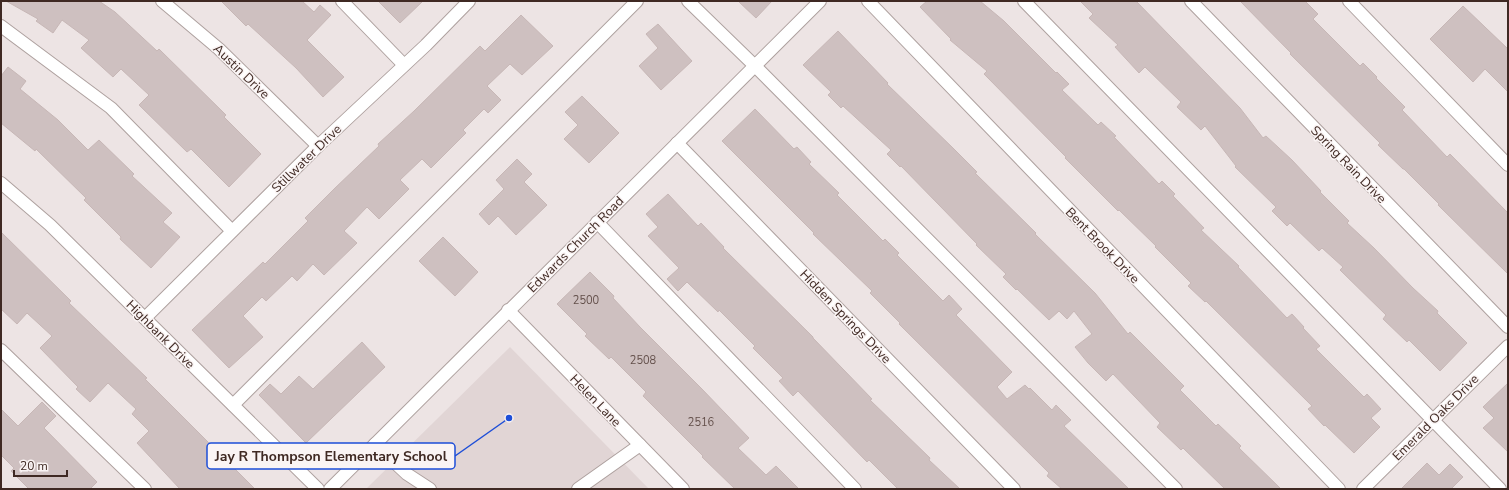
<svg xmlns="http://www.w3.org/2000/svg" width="1509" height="490" viewBox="0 0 1509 490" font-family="'Nunito Sans',sans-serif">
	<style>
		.built { fill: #e1d5d5 }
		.building { fill: #cec0c0; stroke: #c7b7b6 }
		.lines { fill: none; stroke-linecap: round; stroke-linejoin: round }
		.minor-casing { stroke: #aea19f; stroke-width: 14 }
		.minor { stroke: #fff; stroke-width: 12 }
		.labels { text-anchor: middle; stroke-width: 3; stroke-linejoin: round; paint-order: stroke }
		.number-label { font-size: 11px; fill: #634f4a }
		.street-label { font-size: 13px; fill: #3f2923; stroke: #faf4f4 }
		.leader { fill: none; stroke: #1d4ed8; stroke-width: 1.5 }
		.callout-dot { fill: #1d4ed8; stroke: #faf4f4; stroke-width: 1.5 }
		.callout { fill: #faf4f4; stroke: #1d4ed8; stroke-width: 1.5 }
		.callout-label { font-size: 14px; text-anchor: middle; font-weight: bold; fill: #3f2923 }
	</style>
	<rect width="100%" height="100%" fill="#ede4e4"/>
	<path class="built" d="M 510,347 L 649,489 L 366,489 Z"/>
	<g class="building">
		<path d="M 6,1 L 99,1 L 115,12 L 157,51 L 159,49 L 226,115 L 224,117 L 261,154 L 229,187 L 191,149 L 187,152 L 139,105 L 149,95 L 121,69 L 113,77 L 81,48 L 89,40 L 62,20 L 53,33 L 36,21 L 38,19 Z"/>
		<path d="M 221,1 L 302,1 L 314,12 L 320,5 L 331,15 L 307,40 L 344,77 L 323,97 L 296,68 L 248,24 L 246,26 Z"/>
		<path d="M 378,1 L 423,1 L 400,23 Z"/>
		<path d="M 738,1 L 772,1 L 756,18 Z"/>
		<path d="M 927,1 L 980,1 L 1004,21 L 1056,73 L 1057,72 L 1069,84 L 1062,90 L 1098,125 L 1101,122 L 1116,136 L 1114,137 L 1159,184 L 1162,181 L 1175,194 L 1173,196 L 1204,228 L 1201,230 L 1239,266 L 1238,267 L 1287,318 L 1292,314 L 1304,327 L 1303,328 L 1320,346 L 1316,349 L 1364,397 L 1367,394 L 1381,409 L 1371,418 L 1380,427 L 1354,453 L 1325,425 L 1324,426 L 1308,409 L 1312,406 L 1206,301 L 1205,302 L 1188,286 L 1191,283 L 1155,247 L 1156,246 L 1119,210 L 1118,211 L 1065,158 L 1066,157 L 984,74 L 987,71 L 950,40 L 951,39 L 920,7 Z"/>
		<path d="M 1080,1 L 1136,1 L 1240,108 L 1263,138 L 1266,136 L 1292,160 L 1321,191 L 1320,192 L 1349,221 L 1347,223 L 1374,248 L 1413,288 L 1438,311 L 1437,313 L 1467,343 L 1440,371 L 1409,340 L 1407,342 L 1383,319 L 1386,315 L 1340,270 L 1343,267 L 1322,248 L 1319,251 L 1290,223 L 1287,226 L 1272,211 L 1276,207 L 1235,167 L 1236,166 L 1205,126 L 1201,130 L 1177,107 L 1181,102 L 1145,67 L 1139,73 L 1115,47 L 1118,45 L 1089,18 L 1093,14 Z"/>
		<path d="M 1240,1 L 1305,1 L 1318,14 L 1313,19 L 1360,66 L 1363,63 L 1377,77 L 1376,78 L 1405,107 L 1402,110 L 1447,157 L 1450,154 L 1508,213 L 1508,274 L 1438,205 L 1439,204 L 1404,169 L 1403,169 L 1378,145 L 1380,143 L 1290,54 L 1291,53 Z"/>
		<path d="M 1463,6 L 1508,49 L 1508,92 L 1485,69 L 1473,82 L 1430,39 Z"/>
		<path d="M 521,15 L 553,46 L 522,75 L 510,64 L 487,86 L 501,100 L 488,113 L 484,109 L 463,130 L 466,133 L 431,168 L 422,159 L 400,180 L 409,189 L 379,219 L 367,207 L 344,231 L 357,243 L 324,275 L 313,264 L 297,281 L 292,276 L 266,301 L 262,297 L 243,316 L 263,337 L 229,368 L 192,330 L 263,262 L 265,264 L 308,221 L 305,218 L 334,189 L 379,146 L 378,144 L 414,111 L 480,46 L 485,51 Z"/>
		<path d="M 658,24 L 692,61 L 661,90 L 639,66 L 658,48 L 646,34 Z"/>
		<path d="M 838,31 L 888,83 L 887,84 L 954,149 L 977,172 L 975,173 L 1036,233 L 1035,234 L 1095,293 L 1128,334 L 1130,332 L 1184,386 L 1180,390 L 1216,426 L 1218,424 L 1241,446 L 1239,448 L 1281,489 L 1225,489 L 1183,448 L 1181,450 L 1157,427 L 1160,423 L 1113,374 L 1106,381 L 1088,363 L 1075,347 L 1092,334 L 1074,311 L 1067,319 L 1059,311 L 1049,320 L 1017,289 L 1016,290 L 1003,277 L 1006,274 L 976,245 L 977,244 L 901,166 L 900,167 L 887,154 L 891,150 L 843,106 L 841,108 L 828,95 L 831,92 L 803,65 Z"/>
		<path d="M 8,67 L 26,81 L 20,89 L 58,120 L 88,150 L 99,140 L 134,174 L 132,176 L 172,213 L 163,222 L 180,237 L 151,268 L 120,239 L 121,237 L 84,200 L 86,198 L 36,149 L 35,151 L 1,123 L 1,76 Z"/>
		<path d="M 582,96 L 619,133 L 589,163 L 564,139 L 578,125 L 565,112 Z"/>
		<path d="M 755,109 L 794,149 L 797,147 L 811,162 L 809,164 L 839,193 L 837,195 L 883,241 L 885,239 L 899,253 L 897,255 L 943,301 L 949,295 L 962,309 L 956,315 L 1012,372 L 997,387 L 1007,399 L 1025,385 L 1029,389 L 1030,388 L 1052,410 L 1056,405 L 1071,420 L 1064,426 L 1129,489 L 1062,489 L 1047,476 L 1049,473 L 899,324 L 900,323 L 870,293 L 872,291 L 813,234 L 814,233 L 722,141 Z"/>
		<path d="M 517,159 L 532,174 L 524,182 L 547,205 L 516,235 L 498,216 L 489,225 L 479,214 L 504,189 L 496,180 Z"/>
		<path d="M 668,194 L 698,226 L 701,223 L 724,247 L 723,248 L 813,337 L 813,338 L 872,399 L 870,400 L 930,458 L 929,460 L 960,489 L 898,489 L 869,460 L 867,462 L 798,391 L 793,396 L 779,381 L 783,378 L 753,348 L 755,346 L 719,310 L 718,312 L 687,282 L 678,291 L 667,279 L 679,268 L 648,236 L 658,227 L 646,214 Z"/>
		<path d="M 1,232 L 71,301 L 69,303 L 147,378 L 145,379 L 255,489 L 180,489 L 137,443 L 149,431 L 132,414 L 136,409 L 108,383 L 90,402 L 76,389 L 78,387 L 40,348 L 52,336 L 27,313 L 17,324 L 1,309 Z"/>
		<path d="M 443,237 L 478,272 L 455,296 L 419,261 Z"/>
		<path d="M 590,272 L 614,296 L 613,298 L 640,327 L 701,388 L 749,438 L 738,448 L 766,475 L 776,466 L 799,489 L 735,489 L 702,457 L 703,456 L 643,396 L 646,392 L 611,357 L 609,359 L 585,336 L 587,334 L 557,304 Z"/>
		<path d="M 362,342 L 385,367 L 306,443 L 259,395 L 270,384 L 281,394 L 299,376 L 313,389 Z"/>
		<path d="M 1508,383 L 1508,452 L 1483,428 L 1494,418 L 1483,407 Z"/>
		<path d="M 42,402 L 56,416 L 44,428 L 97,482 L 90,489 L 29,489 L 11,471 L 14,468 L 1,455 L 1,409 L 18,426 Z"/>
		<path d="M 1427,463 L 1439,475 L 1450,464 L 1463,477 L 1452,488 L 1453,489 L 1401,489 Z"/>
	</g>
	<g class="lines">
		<defs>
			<g id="minor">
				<path d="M 162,1 L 219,49 L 318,146"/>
				<path d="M 342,1 L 404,65"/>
				<path d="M 688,1 L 755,66 L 1176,489"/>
				<path d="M 868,1 L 1339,489"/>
				<path d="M 1024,1 L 1500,489"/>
				<path d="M 1191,1 L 1508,327"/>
				<path d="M 1349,1 L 1508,165"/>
				<path d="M 1,26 L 111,108 L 232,231"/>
				<path d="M 677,143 L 1014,489"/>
				<path d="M 1,183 L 50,225 L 318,489"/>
				<path d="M 597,222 L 855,489"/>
				<path d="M 508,310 L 683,489"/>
				<path d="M 145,318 L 318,146 L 426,45 L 469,1"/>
				<path d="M 1,350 L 145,489"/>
				<path d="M 233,405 L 637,1"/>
				<path d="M 375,444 L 407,474 L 430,489"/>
				<path d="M 330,489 L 820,1"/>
				<path d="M 578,489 L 640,445"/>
				<path d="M 1363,489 L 1508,346"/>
			</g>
		</defs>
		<use href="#minor" class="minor-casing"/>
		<use href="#minor" class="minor"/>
	</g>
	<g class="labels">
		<g class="number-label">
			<text x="586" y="304">2500</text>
			<text x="643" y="364">2508</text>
			<text x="701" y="426">2516</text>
		</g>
		<g class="street-label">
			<text transform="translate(242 71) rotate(44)" y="5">Austin Drive</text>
			<text transform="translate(306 158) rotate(-44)" y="5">Stillwater Drive</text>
			<text transform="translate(1349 164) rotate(46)" y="5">Spring Rain Drive</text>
			<text transform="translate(575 244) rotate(-45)" y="5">Edwards Church Road</text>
			<text transform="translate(1103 245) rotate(46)" y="5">Bent Brook Drive</text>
			<text transform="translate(846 316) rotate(46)" y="5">Hidden Springs Drive</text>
			<text transform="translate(161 334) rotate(45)" y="5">Highbank Drive</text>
			<text transform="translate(596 400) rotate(46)" y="5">Helen Lane</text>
			<text transform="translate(1435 417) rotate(-45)" y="5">Emerald Oaks Drive</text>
		</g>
	</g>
	<path class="leader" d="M509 418L455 456"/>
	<circle class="callout-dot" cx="509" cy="418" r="4"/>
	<rect class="callout" x="207" y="443" width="248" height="26" rx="4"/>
	<g class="callout-label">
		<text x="331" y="461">Jay R Thompson Elementary School</text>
	</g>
	<rect width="1509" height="490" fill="none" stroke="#3f2923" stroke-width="4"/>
	<path d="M14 470v6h53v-6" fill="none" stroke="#3f2923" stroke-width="2"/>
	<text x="20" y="470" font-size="12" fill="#3f2923" stroke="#faf4f4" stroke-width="3" paint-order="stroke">20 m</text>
</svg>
